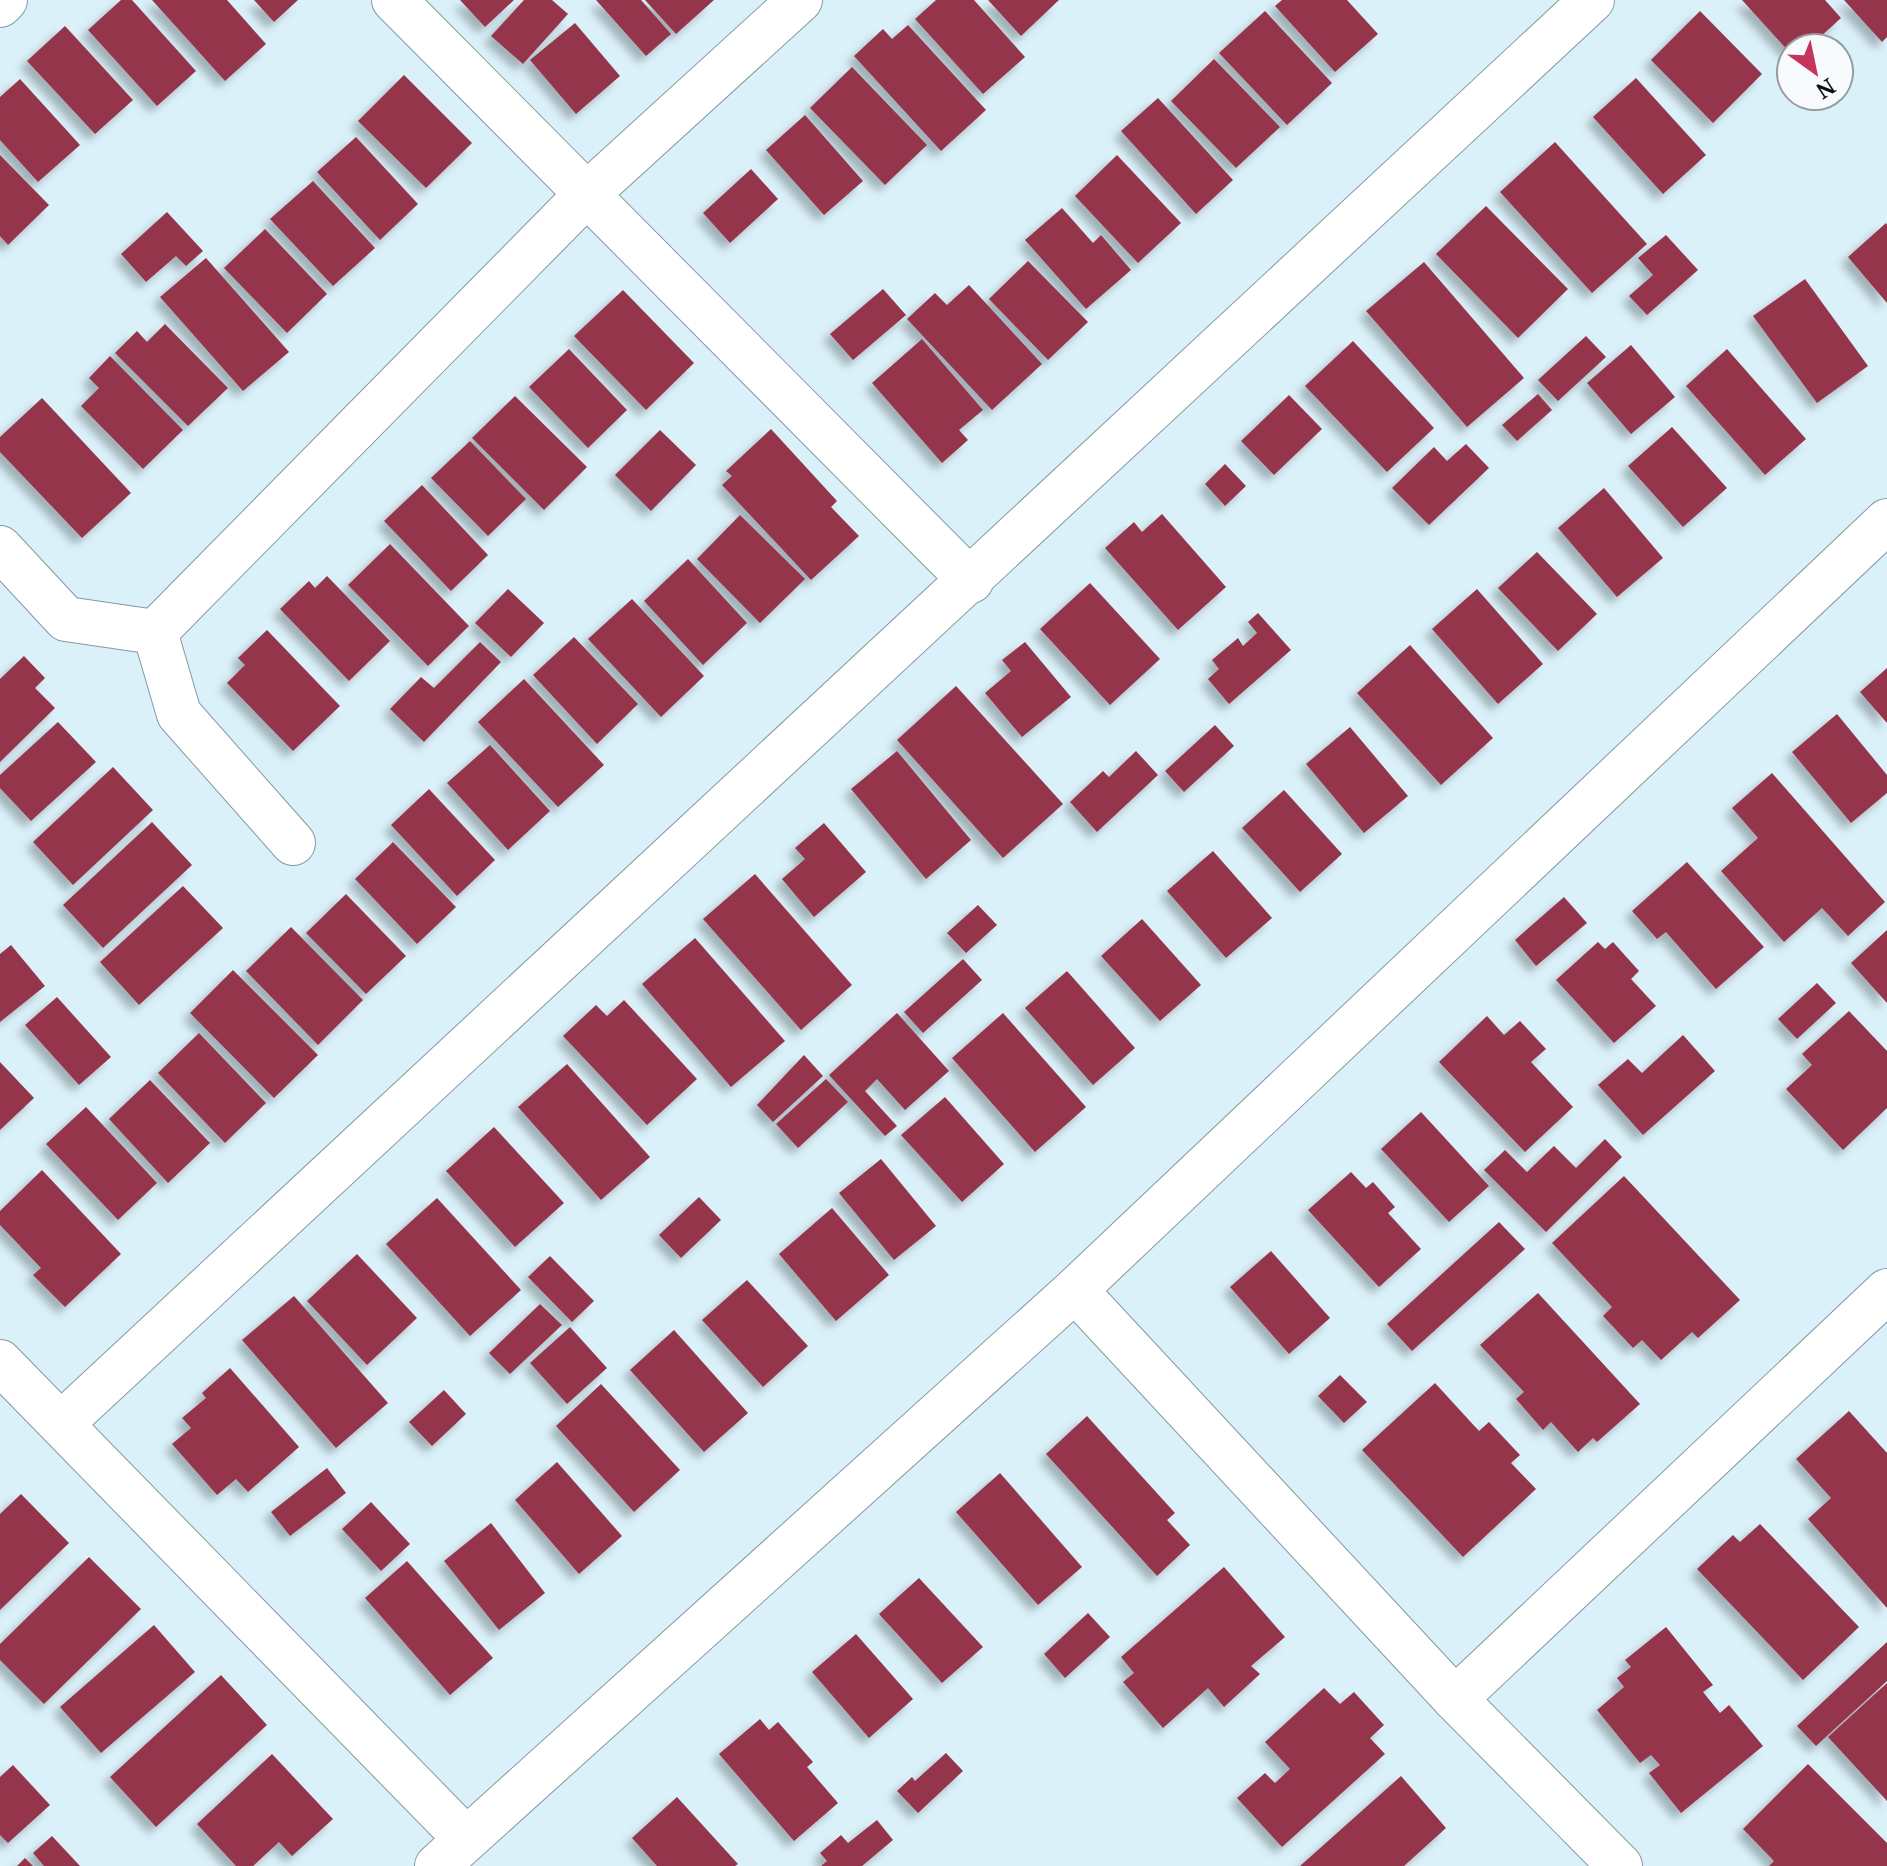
<svg xmlns="http://www.w3.org/2000/svg" width="1887" height="1866" viewBox="0 0 1887 1866" font-family="'Noto Serif',serif">
	<style>
		.building { fill: #95354c; filter: url(#shadow) }
		.lines { fill: none; stroke-linecap: round; stroke-linejoin: round }
		.minor-casing { stroke: #8599a2; stroke-width: 46 }
		.minor { stroke: #fff; stroke-width: 44 }
	</style>
	<defs>
		<filter id="shadow"><feDropShadow dx="-7" dy="7" stdDeviation="4" flood-color="#0004"/></filter>
	</defs>
	<rect width="100%" height="100%" fill="#dbf1fa"/>
	<g class="building">
		<path d="M 121,0 L 132,0 L 196,71 L 157,106 L 88,30 Z"/>
		<path d="M 152,0 L 227,0 L 266,44 L 225,81 Z"/>
		<path d="M 254,0 L 298,0 L 274,22 Z"/>
		<path d="M 460,0 L 514,0 L 485,27 Z"/>
		<path d="M 524,0 L 552,0 L 568,14 L 523,64 L 491,36 Z"/>
		<path d="M 596,0 L 641,0 L 671,34 L 646,56 Z"/>
		<path d="M 645,0 L 714,0 L 676,34 Z"/>
		<path d="M 936,0 L 974,0 L 1025,57 L 983,94 L 915,19 Z"/>
		<path d="M 988,0 L 1059,0 L 1021,36 Z"/>
		<path d="M 1282,0 L 1347,0 L 1378,34 L 1335,72 L 1275,6 Z"/>
		<path d="M 1742,0 L 1825,0 L 1841,18 L 1808,48 L 1791,48 L 1791,54 Z"/>
		<path d="M 1844,0 L 1887,0 L 1887,37 L 1882,42 Z"/>
		<path d="M 1265,11 L 1332,83 L 1287,125 L 1219,53 Z"/>
		<path d="M 1700,11 L 1762,74 L 1713,123 L 1651,60 Z"/>
		<path d="M 575,23 L 620,76 L 576,114 L 530,60 Z"/>
		<path d="M 908,25 L 986,110 L 941,151 L 854,56 L 883,29 L 892,39 Z"/>
		<path d="M 65,26 L 133,100 L 95,134 L 27,61 Z"/>
		<path d="M 1214,59 L 1280,127 L 1236,168 L 1171,101 Z"/>
		<path d="M 852,67 L 927,145 L 885,185 L 810,108 Z"/>
		<path d="M 404,75 L 472,143 L 426,188 L 358,121 Z"/>
		<path d="M 1636,78 L 1706,155 L 1663,194 L 1593,117 Z"/>
		<path d="M 20,79 L 80,145 L 38,182 L 0,140 L 0,97 Z"/>
		<path d="M 1158,98 L 1233,180 L 1196,214 L 1121,131 Z"/>
		<path d="M 805,115 L 863,181 L 824,215 L 766,150 Z"/>
		<path d="M 356,137 L 418,204 L 380,240 L 317,172 Z"/>
		<path d="M 1555,142 L 1647,244 L 1592,293 L 1500,192 Z"/>
		<path d="M 0,155 L 49,205 L 8,245 L 0,236 Z"/>
		<path d="M 1117,155 L 1181,223 L 1138,263 L 1075,196 Z"/>
		<path d="M 751,169 L 778,199 L 730,243 L 703,213 Z"/>
		<path d="M 313,181 L 375,248 L 333,286 L 270,219 Z"/>
		<path d="M 1486,206 L 1568,289 L 1518,338 L 1436,254 Z"/>
		<path d="M 1062,208 L 1093,243 L 1101,235 L 1131,270 L 1086,309 L 1025,240 Z"/>
		<path d="M 167,212 L 203,251 L 186,266 L 176,256 L 146,282 L 121,254 Z"/>
		<path d="M 1886,223 L 1887,225 L 1887,303 L 1848,257 Z"/>
		<path d="M 265,229 L 327,294 L 287,333 L 224,268 Z"/>
		<path d="M 1666,235 L 1698,270 L 1647,315 L 1629,296 L 1653,275 L 1638,258 Z"/>
		<path d="M 206,258 L 289,352 L 243,391 L 160,297 Z"/>
		<path d="M 1028,261 L 1088,322 L 1048,360 L 989,299 Z"/>
		<path d="M 1424,262 L 1524,378 L 1467,427 L 1366,311 Z"/>
		<path d="M 1805,279 L 1868,366 L 1817,403 L 1753,316 Z"/>
		<path d="M 969,285 L 1042,364 L 992,410 L 907,319 L 935,293 L 947,305 Z"/>
		<path d="M 883,289 L 906,315 L 853,360 L 830,334 Z"/>
		<path d="M 623,290 L 694,363 L 646,410 L 574,336 Z"/>
		<path d="M 165,324 L 228,388 L 188,426 L 115,353 L 137,331 L 147,342 Z"/>
		<path d="M 1586,336 L 1606,357 L 1558,401 L 1538,380 Z"/>
		<path d="M 922,339 L 983,410 L 959,430 L 968,440 L 942,463 L 872,383 Z"/>
		<path d="M 1353,341 L 1434,428 L 1387,472 L 1305,386 Z"/>
		<path d="M 1631,345 L 1675,397 L 1631,434 L 1587,383 Z"/>
		<path d="M 569,349 L 627,410 L 588,448 L 529,387 Z"/>
		<path d="M 1727,349 L 1806,439 L 1765,475 L 1686,386 Z"/>
		<path d="M 110,356 L 183,430 L 143,469 L 81,406 L 99,388 L 89,378 Z"/>
		<path d="M 1538,394 L 1552,410 L 1517,441 L 1502,425 Z"/>
		<path d="M 1289,395 L 1322,429 L 1274,475 L 1241,441 Z"/>
		<path d="M 515,396 L 587,467 L 544,510 L 472,438 Z"/>
		<path d="M 42,398 L 131,493 L 82,538 L 0,452 L 0,437 Z"/>
		<path d="M 1672,427 L 1727,488 L 1683,527 L 1628,466 Z"/>
		<path d="M 771,429 L 837,501 L 831,507 L 859,536 L 811,580 L 722,485 L 732,476 L 726,471 Z"/>
		<path d="M 660,430 L 696,465 L 651,511 L 615,475 Z"/>
		<path d="M 470,441 L 526,499 L 488,536 L 431,478 Z"/>
		<path d="M 1466,444 L 1489,468 L 1429,525 L 1392,488 L 1434,447 L 1447,461 Z"/>
		<path d="M 1225,464 L 1246,486 L 1225,506 L 1205,484 Z"/>
		<path d="M 422,485 L 488,555 L 451,591 L 384,521 Z"/>
		<path d="M 1604,488 L 1663,558 L 1617,597 L 1558,528 Z"/>
		<path d="M 1162,514 L 1226,587 L 1178,630 L 1105,548 L 1134,522 L 1142,532 Z"/>
		<path d="M 740,515 L 805,579 L 760,623 L 697,559 Z"/>
		<path d="M 390,544 L 469,626 L 428,666 L 348,585 Z"/>
		<path d="M 1537,552 L 1597,614 L 1558,651 L 1498,588 Z"/>
		<path d="M 688,559 L 747,623 L 703,665 L 644,601 Z"/>
		<path d="M 327,576 L 390,641 L 349,681 L 280,609 L 309,581 L 315,588 Z"/>
		<path d="M 1090,583 L 1160,659 L 1110,705 L 1040,629 Z"/>
		<path d="M 508,589 L 544,623 L 511,657 L 475,623 Z"/>
		<path d="M 1477,589 L 1543,664 L 1498,704 L 1432,629 Z"/>
		<path d="M 632,599 L 704,676 L 661,717 L 588,639 Z"/>
		<path d="M 1258,613 L 1291,650 L 1229,704 L 1208,679 L 1219,669 L 1212,660 L 1238,638 L 1243,646 L 1257,633 L 1248,622 Z"/>
		<path d="M 267,630 L 340,706 L 293,751 L 227,683 L 245,665 L 238,658 Z"/>
		<path d="M 574,637 L 638,704 L 597,744 L 533,675 Z"/>
		<path d="M 480,642 L 501,662 L 424,742 L 390,709 L 421,677 L 434,688 Z"/>
		<path d="M 1025,642 L 1071,697 L 1022,737 L 985,693 L 1011,671 L 1002,660 Z"/>
		<path d="M 1410,645 L 1493,738 L 1441,785 L 1357,693 Z"/>
		<path d="M 24,656 L 45,678 L 35,688 L 55,708 L 0,762 L 0,679 Z"/>
		<path d="M 1887,668 L 1887,723 L 1860,692 Z"/>
		<path d="M 524,679 L 604,765 L 558,807 L 478,722 Z"/>
		<path d="M 956,686 L 1063,804 L 1003,858 L 897,740 Z"/>
		<path d="M 1837,714 L 1887,775 L 1887,793 L 1851,823 L 1792,752 Z"/>
		<path d="M 58,722 L 96,762 L 31,821 L 0,788 L 0,775 Z"/>
		<path d="M 1215,725 L 1234,746 L 1184,792 L 1165,771 Z"/>
		<path d="M 1350,727 L 1408,796 L 1364,833 L 1306,764 Z"/>
		<path d="M 490,745 L 550,811 L 508,850 L 447,783 Z"/>
		<path d="M 897,751 L 971,840 L 926,879 L 851,789 Z"/>
		<path d="M 1136,751 L 1158,775 L 1097,832 L 1070,802 L 1103,771 L 1109,777 Z"/>
		<path d="M 113,767 L 153,810 L 73,885 L 33,842 Z"/>
		<path d="M 1772,773 L 1885,902 L 1848,936 L 1822,908 L 1784,942 L 1721,871 L 1758,838 L 1732,808 Z"/>
		<path d="M 429,789 L 495,860 L 457,896 L 391,825 Z"/>
		<path d="M 1284,790 L 1342,854 L 1300,892 L 1242,828 Z"/>
		<path d="M 152,822 L 192,865 L 103,948 L 63,905 Z"/>
		<path d="M 824,823 L 866,872 L 814,917 L 782,879 L 805,859 L 795,848 Z"/>
		<path d="M 393,842 L 456,907 L 417,944 L 355,879 Z"/>
		<path d="M 1213,851 L 1272,918 L 1226,958 L 1167,891 Z"/>
		<path d="M 1687,862 L 1764,947 L 1716,989 L 1666,932 L 1657,939 L 1632,911 Z"/>
		<path d="M 755,874 L 852,985 L 801,1030 L 703,919 Z"/>
		<path d="M 183,886 L 223,928 L 139,1005 L 100,962 Z"/>
		<path d="M 346,894 L 406,956 L 366,994 L 306,933 Z"/>
		<path d="M 1564,897 L 1587,923 L 1536,966 L 1515,940 Z"/>
		<path d="M 978,905 L 997,925 L 966,953 L 947,933 Z"/>
		<path d="M 1142,919 L 1201,985 L 1160,1021 L 1101,956 Z"/>
		<path d="M 291,927 L 363,1000 L 318,1045 L 246,971 Z"/>
		<path d="M 1887,930 L 1887,1003 L 1851,963 Z"/>
		<path d="M 695,938 L 785,1041 L 731,1087 L 642,984 Z"/>
		<path d="M 1598,942 L 1605,949 L 1613,942 L 1639,971 L 1631,979 L 1656,1006 L 1614,1043 L 1556,980 Z"/>
		<path d="M 11,945 L 45,986 L 0,1022 L 0,954 Z"/>
		<path d="M 963,959 L 982,980 L 923,1033 L 904,1012 Z"/>
		<path d="M 233,970 L 318,1055 L 274,1098 L 190,1013 Z"/>
		<path d="M 1067,971 L 1135,1048 L 1093,1085 L 1025,1008 Z"/>
		<path d="M 1817,983 L 1836,1003 L 1797,1039 L 1778,1019 Z"/>
		<path d="M 57,997 L 111,1057 L 79,1085 L 25,1025 Z"/>
		<path d="M 624,1000 L 697,1079 L 647,1125 L 563,1036 L 596,1005 L 607,1016 Z"/>
		<path d="M 1849,1011 L 1887,1051 L 1887,1108 L 1843,1150 L 1786,1089 L 1812,1065 L 1802,1054 Z"/>
		<path d="M 897,1013 L 949,1071 L 905,1110 L 877,1079 L 865,1091 L 897,1126 L 885,1136 L 829,1075 Z"/>
		<path d="M 1003,1013 L 1086,1107 L 1035,1152 L 952,1058 Z"/>
		<path d="M 1487,1016 L 1504,1035 L 1520,1021 L 1546,1049 L 1531,1062 L 1573,1107 L 1525,1152 L 1439,1062 Z"/>
		<path d="M 199,1033 L 266,1103 L 225,1143 L 158,1073 Z"/>
		<path d="M 1683,1035 L 1715,1071 L 1643,1135 L 1598,1085 L 1628,1059 L 1642,1073 Z"/>
		<path d="M 804,1055 L 823,1076 L 773,1122 L 757,1105 Z"/>
		<path d="M 0,1062 L 34,1098 L 0,1130 Z"/>
		<path d="M 567,1064 L 650,1157 L 601,1200 L 518,1107 Z"/>
		<path d="M 826,1079 L 848,1102 L 798,1148 L 776,1124 Z"/>
		<path d="M 150,1080 L 210,1143 L 168,1183 L 109,1119 Z"/>
		<path d="M 945,1097 L 1004,1164 L 962,1202 L 901,1135 Z"/>
		<path d="M 86,1107 L 157,1183 L 118,1220 L 46,1144 Z"/>
		<path d="M 1421,1112 L 1489,1186 L 1449,1222 L 1381,1149 Z"/>
		<path d="M 494,1127 L 564,1203 L 515,1247 L 446,1171 Z"/>
		<path d="M 1605,1139 L 1622,1157 L 1546,1232 L 1484,1170 L 1505,1150 L 1527,1172 L 1554,1146 L 1576,1168 Z"/>
		<path d="M 881,1159 L 936,1226 L 894,1260 L 839,1193 Z"/>
		<path d="M 42,1170 L 121,1254 L 65,1307 L 33,1275 L 41,1268 L 0,1225 L 0,1211 Z"/>
		<path d="M 1351,1172 L 1366,1188 L 1373,1182 L 1395,1207 L 1388,1213 L 1421,1249 L 1379,1287 L 1308,1210 Z"/>
		<path d="M 1624,1176 L 1740,1300 L 1698,1338 L 1692,1332 L 1661,1360 L 1642,1340 L 1633,1348 L 1603,1316 L 1612,1307 L 1552,1243 Z"/>
		<path d="M 699,1197 L 721,1220 L 681,1258 L 659,1235 Z"/>
		<path d="M 437,1198 L 521,1290 L 470,1336 L 386,1244 Z"/>
		<path d="M 832,1208 L 889,1275 L 836,1321 L 779,1254 Z"/>
		<path d="M 1499,1222 L 1525,1249 L 1412,1351 L 1387,1324 Z"/>
		<path d="M 1271,1251 L 1330,1318 L 1289,1354 L 1230,1287 Z"/>
		<path d="M 357,1254 L 417,1318 L 367,1365 L 307,1301 Z"/>
		<path d="M 550,1256 L 594,1301 L 572,1322 L 528,1277 Z"/>
		<path d="M 747,1280 L 808,1346 L 763,1387 L 702,1320 Z"/>
		<path d="M 1538,1293 L 1640,1404 L 1597,1442 L 1593,1438 L 1578,1452 L 1551,1422 L 1543,1430 L 1516,1399 L 1524,1392 L 1480,1345 Z"/>
		<path d="M 294,1296 L 388,1403 L 336,1448 L 242,1340 Z"/>
		<path d="M 540,1304 L 562,1325 L 510,1374 L 489,1353 Z"/>
		<path d="M 570,1327 L 607,1368 L 567,1404 L 530,1363 Z"/>
		<path d="M 674,1330 L 748,1413 L 704,1452 L 630,1370 Z"/>
		<path d="M 230,1368 L 299,1447 L 248,1492 L 236,1479 L 217,1495 L 172,1444 L 191,1428 L 182,1418 L 206,1398 L 202,1393 Z"/>
		<path d="M 1340,1375 L 1367,1402 L 1344,1423 L 1318,1396 Z"/>
		<path d="M 1435,1383 L 1479,1431 L 1489,1422 L 1520,1455 L 1511,1463 L 1536,1489 L 1463,1557 L 1362,1450 Z"/>
		<path d="M 601,1384 L 680,1470 L 634,1512 L 556,1426 Z"/>
		<path d="M 444,1390 L 466,1414 L 432,1446 L 409,1422 Z"/>
		<path d="M 1849,1411 L 1887,1453 L 1887,1608 L 1808,1519 L 1831,1498 L 1796,1459 Z"/>
		<path d="M 1087,1416 L 1175,1513 L 1167,1520 L 1190,1545 L 1157,1576 L 1046,1454 Z"/>
		<path d="M 557,1462 L 622,1536 L 579,1574 L 515,1500 Z"/>
		<path d="M 327,1468 L 346,1493 L 290,1536 L 271,1512 Z"/>
		<path d="M 1000,1473 L 1082,1567 L 1038,1605 L 956,1512 Z"/>
		<path d="M 21,1494 L 69,1543 L 0,1610 L 0,1514 Z"/>
		<path d="M 371,1502 L 410,1544 L 381,1571 L 342,1529 Z"/>
		<path d="M 491,1523 L 545,1593 L 499,1630 L 444,1561 Z"/>
		<path d="M 1760,1524 L 1859,1627 L 1803,1680 L 1697,1569 L 1733,1535 L 1740,1542 Z"/>
		<path d="M 89,1557 L 141,1609 L 44,1704 L 0,1660 L 0,1644 Z"/>
		<path d="M 407,1561 L 493,1658 L 450,1695 L 365,1598 Z"/>
		<path d="M 1224,1567 L 1285,1637 L 1251,1666 L 1260,1674 L 1224,1707 L 1208,1688 L 1163,1728 L 1123,1682 L 1134,1673 L 1121,1657 Z"/>
		<path d="M 919,1578 L 983,1647 L 942,1683 L 879,1614 Z"/>
		<path d="M 1088,1613 L 1110,1637 L 1065,1678 L 1044,1654 Z"/>
		<path d="M 154,1625 L 195,1672 L 101,1753 L 60,1707 Z"/>
		<path d="M 1666,1627 L 1713,1685 L 1703,1692 L 1720,1713 L 1729,1705 L 1763,1746 L 1681,1813 L 1649,1773 L 1660,1765 L 1651,1755 L 1640,1763 L 1597,1710 L 1624,1687 L 1617,1678 L 1631,1667 L 1625,1660 Z"/>
		<path d="M 856,1634 L 913,1699 L 869,1738 L 812,1672 Z"/>
		<path d="M 1887,1642 L 1887,1681 L 1816,1746 L 1797,1726 Z"/>
		<path d="M 221,1675 L 267,1725 L 156,1827 L 110,1777 Z"/>
		<path d="M 1887,1683 L 1887,1801 L 1828,1737 Z"/>
		<path d="M 1324,1688 L 1340,1704 L 1354,1692 L 1384,1725 L 1370,1738 L 1385,1754 L 1282,1847 L 1237,1798 L 1265,1773 L 1275,1783 L 1290,1769 L 1265,1742 Z"/>
		<path d="M 760,1719 L 769,1730 L 778,1722 L 813,1762 L 807,1767 L 838,1803 L 794,1841 L 719,1754 Z"/>
		<path d="M 946,1753 L 963,1771 L 918,1813 L 897,1791 L 912,1777 L 915,1781 Z"/>
		<path d="M 272,1754 L 333,1819 L 292,1856 L 279,1842 L 253,1866 L 236,1866 L 197,1824 Z"/>
		<path d="M 1808,1764 L 1887,1843 L 1887,1866 L 1769,1866 L 1774,1861 L 1743,1829 Z"/>
		<path d="M 13,1765 L 50,1805 L 8,1843 L 0,1835 L 0,1777 Z"/>
		<path d="M 1401,1776 L 1446,1828 L 1404,1866 L 1300,1866 Z"/>
		<path d="M 677,1797 L 738,1864 L 735,1866 L 657,1866 L 632,1838 Z"/>
		<path d="M 877,1820 L 893,1840 L 862,1866 L 821,1866 L 827,1861 L 820,1853 L 841,1835 L 848,1843 Z"/>
		<path d="M 52,1836 L 80,1866 L 44,1866 L 33,1853 Z"/>
		<path d="M 25,1858 L 33,1866 L 17,1866 Z"/>
	</g>
	<g class="lines">
		<defs>
			<g id="minor">
				<path d="M 394,0 L 971,581"/>
				<path d="M 0,5 L 5,0"/>
				<path d="M 0,548 L 66,619 L 155,632"/>
				<path d="M 293,843 L 179,714 L 155,632 L 585,196 L 800,0"/>
				<path d="M 1075,1290 L 1455,1699 L 1620,1866"/>
				<path d="M 0,1362 L 465,1838"/>
				<path d="M 61,1424 L 1592,0"/>
				<path d="M 1455,1699 L 1887,1291"/>
				<path d="M 437,1866 L 1075,1290 L 1887,521"/>
			</g>
		</defs>
		<use href="#minor" class="minor-casing"/>
		<use href="#minor" class="minor"/>
	</g>
	<g transform="translate(1815 72) rotate(147)"><circle r="38" fill="#f7fbfd" stroke="#979d9f" stroke-width="2"/>
	<path d="M0-6L14 30L0 20L-14 30Z" fill="#c4355c"/>
	<text y="-12" font-size="22" font-weight="bold" text-anchor="middle" fill="#080f12">N</text>
	</g>
</svg>
